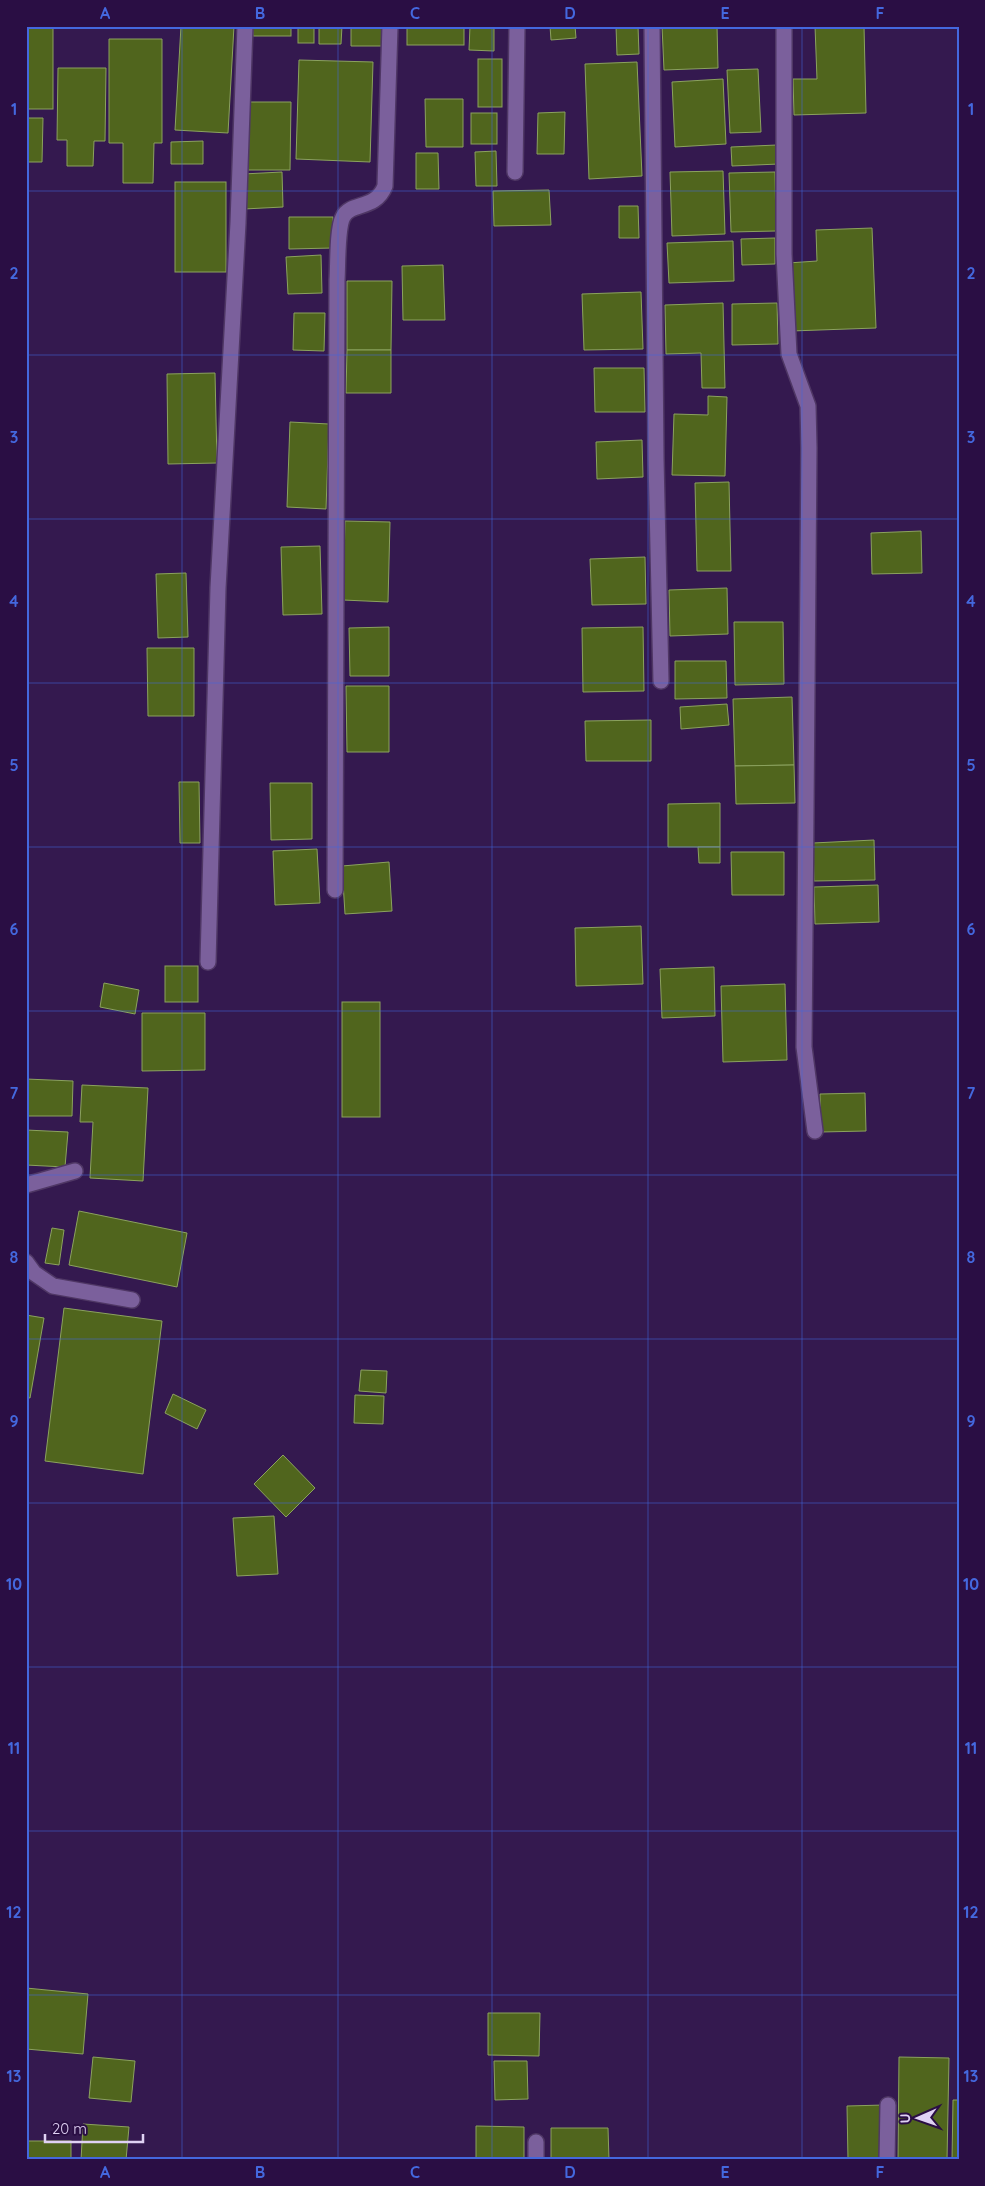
<svg xmlns="http://www.w3.org/2000/svg" width="985" height="2186" viewBox="0 0 985 2186" font-family="Quicksand,sans-serif">
	<style>
		.building { fill: #50651d; stroke: #8ba25e }
		.lines { fill: none; stroke-linecap: round; stroke-linejoin: round }
		.street-casing { stroke: #4f3765; stroke-width: 18 }
		.street { stroke: #7b609c; stroke-width: 15 }
		.grid { fill: none; stroke: #4468de; stroke-width: 1; stroke-opacity: 0.55 }
		.neatline { fill: none; stroke: #4468de; stroke-width: 2 }
		.grid-label { font-size: 16px; text-anchor: middle; font-weight: bold; fill: #4468de }
	</style>
	<rect width="100%" height="100%" fill="#34194f"/>
	<g class="building">
		<rect x="26" y="26" width="27" height="83"/>
		<path d="M 181,26 L 234,26 L 228,133 L 175,130 Z"/>
		<rect x="253" y="26" width="38" height="10"/>
		<rect x="298" y="26" width="16" height="17"/>
		<path d="M 319,26 L 342,26 L 341,44 L 319,44 Z"/>
		<path d="M 351,26 L 389,26 L 388,46 L 351,46 Z"/>
		<rect x="407" y="26" width="57" height="19"/>
		<path d="M 470,26 L 494,26 L 494,51 L 469,50 Z"/>
		<path d="M 550,26 L 575,26 L 576,38 L 551,40 Z"/>
		<path d="M 616,26 L 638,26 L 639,54 L 617,55 Z"/>
		<path d="M 662,26 L 717,26 L 718,68 L 664,70 Z"/>
		<path d="M 815,26 L 864,26 L 866,113 L 794,115 L 793,79 L 817,79 Z"/>
		<path d="M 109,39 L 162,39 L 162,143 L 154,143 L 153,183 L 123,183 L 123,143 L 109,143 Z"/>
		<rect x="478" y="59" width="24" height="48"/>
		<path d="M 299,60 L 373,62 L 370,162 L 296,159 Z"/>
		<path d="M 637,62 L 642,176 L 589,179 L 585,64 Z"/>
		<path d="M 58,68 L 106,68 L 105,141 L 94,141 L 93,166 L 67,166 L 67,140 L 57,140 Z"/>
		<path d="M 758,69 L 761,132 L 730,133 L 727,70 Z"/>
		<path d="M 723,79 L 726,144 L 675,147 L 672,82 Z"/>
		<path d="M 425,99 L 463,99 L 463,147 L 426,147 Z"/>
		<path d="M 248,102 L 291,102 L 290,170 L 248,170 Z"/>
		<path d="M 565,112 L 564,154 L 537,154 L 538,113 Z"/>
		<rect x="471" y="113" width="26" height="31"/>
		<path d="M 26,118 L 43,118 L 42,162 L 26,162 Z"/>
		<path d="M 203,141 L 203,164 L 171,164 L 171,142 Z"/>
		<path d="M 777,145 L 779,164 L 732,166 L 731,147 Z"/>
		<path d="M 496,151 L 497,186 L 476,186 L 475,152 Z"/>
		<path d="M 416,153 L 438,153 L 439,189 L 416,189 Z"/>
		<path d="M 723,171 L 725,234 L 672,236 L 670,172 Z"/>
		<path d="M 282,172 L 283,207 L 244,209 L 243,174 Z"/>
		<path d="M 775,172 L 776,231 L 731,232 L 729,173 Z"/>
		<rect x="175" y="182" width="51" height="90"/>
		<path d="M 549,190 L 551,225 L 494,226 L 493,191 Z"/>
		<path d="M 619,206 L 638,206 L 639,238 L 619,238 Z"/>
		<path d="M 289,217 L 333,217 L 333,248 L 289,249 Z"/>
		<path d="M 872,228 L 876,328 L 791,331 L 788,263 L 817,261 L 816,230 Z"/>
		<path d="M 775,238 L 775,264 L 742,265 L 741,239 Z"/>
		<path d="M 733,241 L 734,281 L 669,283 L 667,243 Z"/>
		<path d="M 321,255 L 322,293 L 288,294 L 286,257 Z"/>
		<path d="M 443,265 L 445,320 L 403,320 L 402,266 Z"/>
		<path d="M 347,281 L 392,281 L 391,350 L 347,350 Z"/>
		<path d="M 641,292 L 643,349 L 584,350 L 582,294 Z"/>
		<path d="M 723,303 L 725,388 L 702,388 L 701,353 L 666,354 L 665,305 Z"/>
		<path d="M 777,303 L 778,344 L 732,345 L 732,304 Z"/>
		<path d="M 294,313 L 325,313 L 324,351 L 293,350 Z"/>
		<path d="M 347,350 L 391,350 L 391,393 L 346,393 Z"/>
		<path d="M 594,368 L 644,368 L 645,412 L 595,412 Z"/>
		<path d="M 215,373 L 217,463 L 168,464 L 167,374 Z"/>
		<path d="M 708,396 L 727,397 L 725,476 L 672,475 L 674,414 L 708,415 Z"/>
		<path d="M 290,422 L 329,424 L 326,509 L 287,507 Z"/>
		<path d="M 642,440 L 643,477 L 597,479 L 596,442 Z"/>
		<path d="M 729,482 L 731,571 L 697,571 L 695,483 Z"/>
		<path d="M 345,521 L 390,522 L 388,602 L 343,600 Z"/>
		<path d="M 921,531 L 922,573 L 872,574 L 871,533 Z"/>
		<path d="M 320,546 L 322,614 L 283,615 L 281,547 Z"/>
		<path d="M 645,557 L 646,604 L 592,605 L 590,559 Z"/>
		<path d="M 186,573 L 188,637 L 158,638 L 156,574 Z"/>
		<path d="M 727,588 L 728,634 L 670,636 L 669,590 Z"/>
		<path d="M 734,622 L 783,622 L 784,684 L 735,685 Z"/>
		<path d="M 389,627 L 389,676 L 350,676 L 349,628 Z"/>
		<path d="M 643,627 L 644,691 L 583,692 L 582,628 Z"/>
		<path d="M 147,648 L 194,648 L 194,716 L 148,716 Z"/>
		<path d="M 675,661 L 726,661 L 727,698 L 675,699 Z"/>
		<path d="M 346,686 L 389,686 L 389,752 L 347,752 Z"/>
		<path d="M 792,697 L 794,765 L 735,766 L 733,699 Z"/>
		<path d="M 727,704 L 729,725 L 681,729 L 680,707 Z"/>
		<path d="M 651,720 L 651,761 L 586,761 L 585,721 Z"/>
		<path d="M 794,765 L 795,803 L 736,804 L 735,766 Z"/>
		<path d="M 179,782 L 199,782 L 200,843 L 180,843 Z"/>
		<path d="M 270,783 L 312,783 L 312,839 L 271,840 Z"/>
		<path d="M 720,803 L 720,847 L 668,847 L 668,804 Z"/>
		<path d="M 874,840 L 875,880 L 814,881 L 813,843 Z"/>
		<path d="M 698,847 L 720,847 L 720,863 L 699,863 Z"/>
		<path d="M 317,849 L 320,903 L 275,905 L 273,851 Z"/>
		<path d="M 731,852 L 784,852 L 784,895 L 732,895 Z"/>
		<path d="M 389,862 L 392,911 L 345,914 L 342,866 Z"/>
		<path d="M 878,885 L 879,922 L 815,924 L 814,887 Z"/>
		<path d="M 641,926 L 643,984 L 576,986 L 575,928 Z"/>
		<path d="M 26,965 L 28,965 L 26,1021 Z"/>
		<rect x="165" y="966" width="33" height="36"/>
		<path d="M 714,967 L 715,1016 L 662,1018 L 660,969 Z"/>
		<path d="M 104,983 L 139,990 L 135,1014 L 100,1007 Z"/>
		<path d="M 785,984 L 787,1060 L 723,1062 L 721,986 Z"/>
		<rect x="342" y="1002" width="38" height="115"/>
		<path d="M 142,1013 L 205,1013 L 205,1070 L 142,1071 Z"/>
		<path d="M 26,1079 L 73,1081 L 72,1116 L 26,1116 Z"/>
		<path d="M 82,1085 L 148,1088 L 143,1181 L 90,1178 L 93,1122 L 80,1122 Z"/>
		<path d="M 865,1093 L 866,1131 L 821,1132 L 820,1094 Z"/>
		<path d="M 26,1130 L 68,1132 L 65,1167 L 26,1165 Z"/>
		<path d="M 79,1211 L 187,1233 L 177,1287 L 69,1265 Z"/>
		<path d="M 52,1228 L 64,1230 L 59,1265 L 45,1263 Z"/>
		<path d="M 64,1308 L 162,1321 L 143,1474 L 45,1461 Z"/>
		<path d="M 26,1315 L 44,1318 L 30,1398 L 26,1397 Z"/>
		<path d="M 361,1370 L 387,1371 L 386,1393 L 359,1391 Z"/>
		<path d="M 173,1394 L 206,1410 L 197,1429 L 165,1413 Z"/>
		<path d="M 355,1395 L 384,1396 L 383,1424 L 354,1423 Z"/>
		<path d="M 283,1455 L 315,1488 L 286,1517 L 254,1484 Z"/>
		<path d="M 274,1516 L 278,1574 L 237,1576 L 233,1518 Z"/>
		<path d="M 26,1988 L 88,1994 L 83,2054 L 26,2049 Z"/>
		<path d="M 488,2013 L 540,2013 L 539,2056 L 488,2055 Z"/>
		<path d="M 93,2057 L 135,2061 L 131,2102 L 89,2098 Z"/>
		<path d="M 899,2057 L 949,2058 L 947,2160 L 898,2160 Z"/>
		<path d="M 494,2061 L 527,2061 L 528,2099 L 495,2100 Z"/>
		<path d="M 953,2100 L 959,2100 L 959,2160 L 952,2160 Z"/>
		<path d="M 884,2105 L 884,2160 L 848,2160 L 847,2106 Z"/>
		<path d="M 83,2124 L 129,2127 L 126,2160 L 81,2160 Z"/>
		<path d="M 476,2126 L 524,2127 L 524,2160 L 476,2160 Z"/>
		<path d="M 551,2128 L 608,2128 L 609,2160 L 551,2160 Z"/>
		<rect x="26" y="2141" width="45" height="19"/>
	</g>
	<g class="lines">
		<defs>
			<g id="street">
				<path d="M 652,26 L 656,459 L 661,681"/>
				<path d="M 784,26 L 784,254 L 789,354 L 808,406 L 809,448 L 804,1047 L 815,1131"/>
				<path d="M 515,172 L 517,26"/>
				<path d="M 335,890 L 337,280 C 338,266 337,228 343,217 C 351,201 375,211 385,186 L 390,26"/>
				<path d="M 208,962 L 218,588 L 238,223 L 245,26"/>
				<path d="M 26,1185 L 75,1171"/>
				<path d="M 26,1262 L 34,1273 L 53,1286 L 132,1300"/>
				<path d="M 536,2160 L 536,2142"/>
				<path d="M 887,2160 L 888,2105"/>
			</g>
		</defs>
		<use href="#street" class="street-casing"/>
		<use href="#street" class="street"/>
	</g>
	<path class="grid" d="M 182,26 L 182,2160M 338,26 L 338,2160M 492,26 L 492,2160M 648,26 L 648,2160M 802,26 L 802,2160M 26,191 L 959,191M 26,355 L 959,355M 26,519 L 959,519M 26,683 L 959,683M 26,847 L 959,847M 26,1011 L 959,1011M 26,1175 L 959,1175M 26,1339 L 959,1339M 26,1503 L 959,1503M 26,1667 L 959,1667M 26,1831 L 959,1831M 26,1995 L 959,1995"/>
	<rect width="985" height="2186" fill="none" stroke="#2a0e44" stroke-width="55"/>
	<g transform="translate(918 2118) rotate(268)" stroke="#2a0e44" stroke-width="4" paint-order="stroke">
	<path d="M0-4L9 19L0 12L-9 19Z" fill="#e0d2f4"/>
	<text y="-8" font-size="14" font-weight="bold" text-anchor="middle" fill="#e0d2f4">U</text>
	</g>
	<path d="M45 2134v8h98v-8" fill="none" stroke="#e0d2f4" stroke-width="2.5"/>
	<text x="52" y="2134" font-size="15" fill="#e0d2f4" stroke="#2a0e44" stroke-width="4" paint-order="stroke">20 m</text>
	<rect x="28" y="28" width="930" height="2130" class="neatline"/>
	<g class="grid-label">
		<text x="105" y="19">A</text>
		<text x="260" y="19">B</text>
		<text x="415" y="19">C</text>
		<text x="570" y="19">D</text>
		<text x="725" y="19">E</text>
		<text x="880" y="19">F</text>
		<text x="14" y="115">1</text>
		<text x="971" y="115">1</text>
		<text x="14" y="279">2</text>
		<text x="971" y="279">2</text>
		<text x="14" y="443">3</text>
		<text x="971" y="443">3</text>
		<text x="14" y="607">4</text>
		<text x="971" y="607">4</text>
		<text x="14" y="771">5</text>
		<text x="971" y="771">5</text>
		<text x="14" y="935">6</text>
		<text x="971" y="935">6</text>
		<text x="14" y="1099">7</text>
		<text x="971" y="1099">7</text>
		<text x="14" y="1263">8</text>
		<text x="971" y="1263">8</text>
		<text x="14" y="1427">9</text>
		<text x="971" y="1427">9</text>
		<text x="14" y="1590">10</text>
		<text x="971" y="1590">10</text>
		<text x="14" y="1754">11</text>
		<text x="971" y="1754">11</text>
		<text x="14" y="1918">12</text>
		<text x="971" y="1918">12</text>
		<text x="14" y="2082">13</text>
		<text x="971" y="2082">13</text>
		<text x="105" y="2178">A</text>
		<text x="260" y="2178">B</text>
		<text x="415" y="2178">C</text>
		<text x="570" y="2178">D</text>
		<text x="725" y="2178">E</text>
		<text x="880" y="2178">F</text>
	</g>
</svg>
